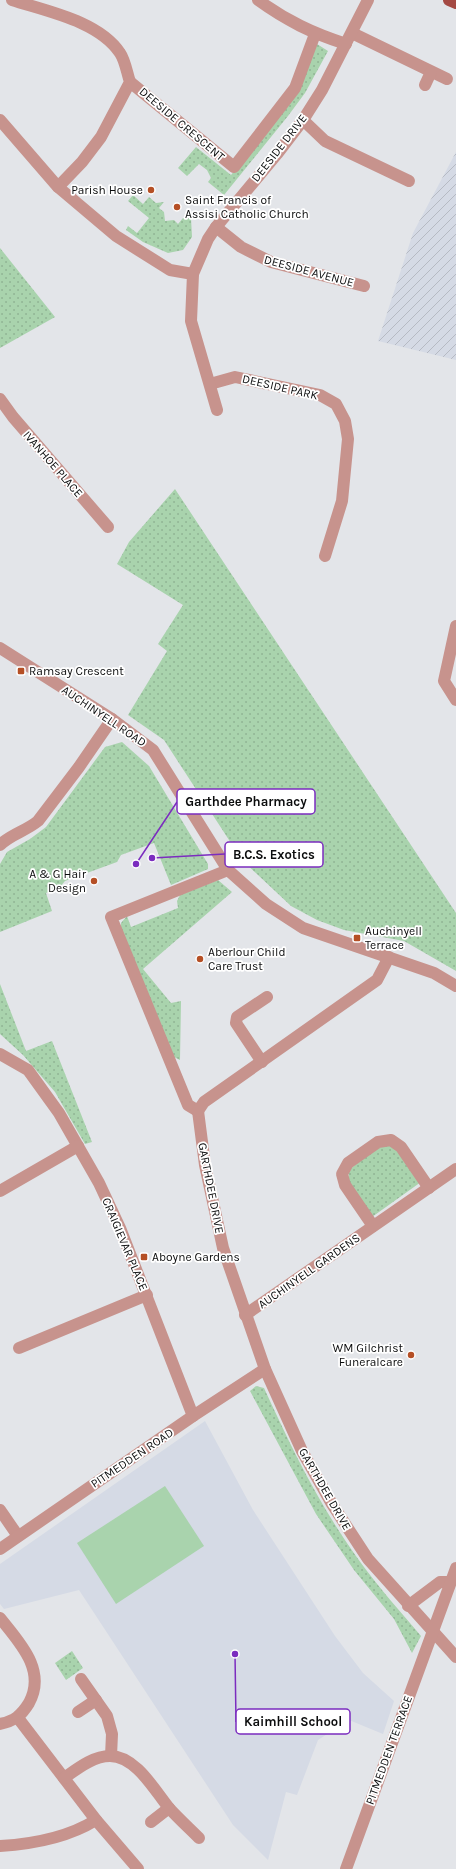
<svg xmlns="http://www.w3.org/2000/svg" width="456" height="1869" viewBox="0 0 456 1869" font-family="Karla,sans-serif">
	<style>
		.built { fill: #d5dae5 }
		.industrial { fill: url(#industrial-furrows) }
		.grass { fill: url(#grass-dots) }
		.pitch { fill: #a9d3ad }
		.lines { fill: none; stroke-linecap: round; stroke-linejoin: round }
		.minor { stroke: #c7938d; stroke-width: 12 }
		.tertiary { stroke: #c7938d; stroke-width: 12 }
		.primary { stroke: #a44943; stroke-width: 12 }
		.poi-dot { fill: #b54f25; stroke: #fff; stroke-width: 1.5 }
		.labels { text-anchor: middle; stroke-width: 3.5; stroke-linejoin: round; paint-order: stroke }
		.street-label { font-size: 12px; fill: #0b0c0d; stroke: #fff }
		.poi-label { font-size: 12px; fill: #0b0c0d; stroke: #fff; text-anchor: start }
		.leader { fill: none; stroke: #7b2cbf; stroke-width: 1.5 }
		.callout-dot { fill: #7b2cbf; stroke: #fff; stroke-width: 1.5 }
		.callout { fill: #fff; stroke: #7b2cbf; stroke-width: 1.5 }
		.callout-label { font-size: 13px; text-anchor: middle; font-weight: bold; fill: #0b0c0d }
	</style>
	<defs>
		<pattern id="industrial-furrows" width="10" height="10" patternUnits="userSpaceOnUse"><rect width="10" height="10" fill="#d5dae5"/><path d="M-1 1l2-2M0 10L10 0M9 11l2-2" fill="none" stroke="#b6bac3"/></pattern>
		<pattern id="grass-dots" width="8" height="8" patternUnits="userSpaceOnUse"><rect width="8" height="8" fill="#a9d3ad"/><path d="M2 2h.1M6 6h.1" fill="none" stroke="#90b494" stroke-width="1.8" stroke-linecap="round"/></pattern>
	</defs>
	<rect width="100%" height="100%" fill="#e3e5e9"/>
	<path class="built" d="M 205,1421 L 253,1510 L 335,1636 L 363,1673 L 394,1701 L 383,1734 L 349,1720 L 318,1740 L 297,1795 L 286,1792 L 268,1860 L 233,1825 L 79,1590 L 4,1609 L 0,1604 L 0,1564 Z"/>
	<path class="industrial" d="M 456,152 L 456,360 L 378,341 L 413,233 Z"/>
	<g class="grass">
		<path d="M 317,44 L 328,51 L 305,93 L 288,116 L 224,195 L 208,182 L 211,178 L 207,170 L 199,164 L 187,176 L 178,168 L 196,147 L 231,175 L 283,112 Z"/>
		<path d="M 133,195 L 143,204 L 149,197 L 156,203 L 164,202 L 159,208 L 164,212 L 165,221 L 174,220 L 178,224 L 183,218 L 191,218 L 192,237 L 183,250 L 168,253 L 143,242 L 126,230 L 128,226 L 137,233 L 149,218 L 128,201 Z"/>
		<path d="M 0,248 L 55,317 L 0,348 Z"/>
		<path d="M 175,489 L 456,913 L 456,971 L 404,941 L 344,930 L 317,920 L 291,906 L 242,860 L 164,740 L 128,715 L 167,651 L 158,644 L 183,605 L 117,564 L 129,542 Z"/>
		<path d="M 122,742 L 149,766 L 208,864 L 208,869 L 171,885 L 154,843 L 121,855 L 117,862 L 65,881 L 59,888 L 46,893 L 52,911 L 0,932 L 0,864 L 7,852 L 30,839 L 46,827 L 105,747 Z"/>
		<path d="M 218,880 L 232,892 L 143,969 L 171,1003 L 181,1001 L 180,1060 L 172,1056 L 121,931 L 121,923 L 127,916 L 131,927 L 178,908 L 177,901 L 180,895 Z"/>
		<path d="M 0,984 L 26,1051 L 52,1041 L 92,1142 L 85,1144 L 55,1092 L 23,1055 L 0,1034 Z"/>
		<path d="M 386,1145 L 394,1147 L 421,1182 L 372,1217 C 362,1202 346,1188 349,1170 L 378,1146 Z"/>
		<path d="M 256,1386 L 264,1388 C 293,1451 320,1507 361,1563 C 379,1588 401,1612 421,1636 L 412,1653 L 394,1619 L 354,1570 L 316,1514 L 250,1391 Z"/>
		<path d="M 72,1651 L 83,1668 L 66,1680 L 55,1663 Z"/>
	</g>
	<path class="pitch" d="M 165,1486 L 204,1546 L 116,1604 L 77,1543 Z"/>
	<g class="lines">
		<g class="minor">
			<path d="M 12,0 C 46,11 99,21 120,53 C 125,60 127,73 130,82 L 101,137 L 82,162 L 58,187"/>
			<path d="M 258,0 C 287,21 312,33 346,44"/>
			<path d="M 352,33 L 447,79"/>
			<path d="M 130,82 L 234,167 L 295,88 L 315,34"/>
			<path d="M 425,85 L 431,72"/>
			<path d="M 0,120 L 58,187 L 116,236 L 170,270 L 193,274"/>
			<path d="M 303,120 L 325,141 L 409,181"/>
			<path d="M 216,227 L 241,247 L 271,262 L 364,286"/>
			<path d="M 210,384 L 235,377 L 320,395 L 336,404 L 345,421 L 348,439 L 342,501 L 325,556"/>
			<path d="M 0,399 L 13,417 L 108,527"/>
			<path d="M 217,410 L 191,321 L 193,274 L 208,239 L 216,227 L 277,154 L 303,120 L 322,90 L 368,0"/>
			<path d="M 456,626 L 444,681 L 456,700"/>
			<path d="M 0,845 C 11,834 26,831 38,821 L 79,767 L 112,719"/>
			<path d="M 0,1054 L 28,1070 L 59,1113 L 99,1183 L 120,1228 L 193,1416"/>
			<path d="M 262,1062 L 236,1023 L 237,1017 L 267,997"/>
			<path d="M 198,1111 L 205,1165 L 223,1248 L 265,1369 L 302,1451 L 332,1504 L 368,1559 L 456,1657"/>
			<path d="M 198,1111 L 188,1105 L 111,917 L 228,870"/>
			<path d="M 198,1111 L 204,1102 L 377,980 L 389,957"/>
			<path d="M 0,1191 L 78,1146"/>
			<path d="M 373,1226 L 345,1185 L 342,1174 L 348,1163 L 378,1142 L 391,1140 L 401,1147 L 429,1188"/>
			<path d="M 245,1315 L 456,1169"/>
			<path d="M 19,1348 L 147,1295"/>
			<path d="M 0,1510 L 18,1536"/>
			<path d="M 0,1549 L 193,1416 L 265,1369"/>
			<path d="M 408,1606 L 440,1582 L 450,1582"/>
			<path d="M 0,1618 C 19,1642 47,1670 29,1703 C 21,1716 14,1721 0,1724"/>
			<path d="M 81,1679 L 107,1716 L 112,1734 L 111,1756"/>
			<path d="M 78,1712 L 96,1700"/>
			<path d="M 18,1718 L 96,1820 L 138,1869"/>
			<path d="M 64,1778 C 77,1769 93,1756 110,1756 C 136,1756 155,1791 169,1808 C 178,1818 189,1828 199,1838"/>
			<path d="M 151,1822 L 169,1808"/>
			<path d="M 0,1846 C 34,1844 67,1838 96,1820"/>
			<path d="M 346,1869 L 456,1568"/>
		</g>
		<path class="tertiary" d="M 0,648 L 112,719 L 153,750 L 228,870 L 266,904 L 303,928 L 434,973 L 456,986"/>
		<path class="primary" d="M 449,0 L 456,3"/>
	</g>
	<g class="poi-dot">
		<circle cx="151" cy="190" r="4"/>
		<circle cx="177" cy="207" r="4"/>
		<rect x="17" y="667" width="8" height="8" rx="2"/>
		<circle cx="94" cy="881" r="4"/>
		<rect x="353" y="934" width="8" height="8" rx="2"/>
		<circle cx="200" cy="959" r="4"/>
		<rect x="140" y="1253" width="8" height="8" rx="2"/>
		<circle cx="411" cy="1355" r="4"/>
	</g>
	<g class="labels">
		<g class="street-label">
			<text transform="translate(182 124) rotate(40)" y="4">DEESIDE CRESCENT</text>
			<text transform="translate(279 148) rotate(-52)" y="4">DEESIDE DRIVE</text>
			<text transform="translate(309 271) rotate(15)" y="4">DEESIDE AVENUE</text>
			<text transform="translate(280 387) rotate(13)" y="4">DEESIDE PARK</text>
			<text transform="translate(53 464) rotate(49)" y="4">IVANHOE PLACE</text>
			<text transform="translate(104 716) rotate(34)" y="4">AUCHINYELL ROAD</text>
			<text transform="translate(211 1188) rotate(79)" y="4">GARTHDEE DRIVE</text>
			<text transform="translate(125 1244) rotate(67)" y="4">CRAIGIEVAR PLACE</text>
			<text transform="translate(309 1271) rotate(-35)" y="4">AUCHINYELL GARDENS</text>
			<text transform="translate(132 1458) rotate(-34)" y="4">PITMEDDEN ROAD</text>
			<text transform="translate(325 1489) rotate(60)" y="4">GARTHDEE DRIVE</text>
			<text transform="translate(389 1750) rotate(-70)" y="4">PITMEDDEN TERRACE</text>
		</g>
		<g class="poi-label">
			<text x="143" y="194" text-anchor="end">Parish House</text>
			<text x="185" y="204">Saint Francis of<tspan x="185" dy="14">Assisi Catholic Church</tspan></text>
			<text x="29" y="675">Ramsay Crescent</text>
			<text x="86" y="878" text-anchor="end">A &amp; G Hair<tspan x="86" dy="14">Design</tspan></text>
			<text x="365" y="935">Auchinyell<tspan x="365" dy="14">Terrace</tspan></text>
			<text x="208" y="956">Aberlour Child<tspan x="208" dy="14">Care Trust</tspan></text>
			<text x="152" y="1261">Aboyne Gardens</text>
			<text x="403" y="1352" text-anchor="end">WM Gilchrist<tspan x="403" dy="14">Funeralcare</tspan></text>
		</g>
	</g>
	<path class="leader" d="M136 864L177 802M152 858L225 854M235 1654L236 1722"/>
	<g class="callout-dot">
		<circle cx="136" cy="864" r="4"/>
		<circle cx="152" cy="858" r="4"/>
		<circle cx="235" cy="1654" r="4"/>
	</g>
	<g class="callout">
		<rect x="177" y="789" width="138" height="25" rx="4"/>
		<rect x="225" y="842" width="98" height="25" rx="4"/>
		<rect x="236" y="1709" width="114" height="25" rx="4"/>
	</g>
	<g class="callout-label">
		<text x="246" y="806">Garthdee Pharmacy</text>
		<text x="274" y="859">B.C.S. Exotics</text>
		<text x="293" y="1726">Kaimhill School</text>
	</g>
</svg>
